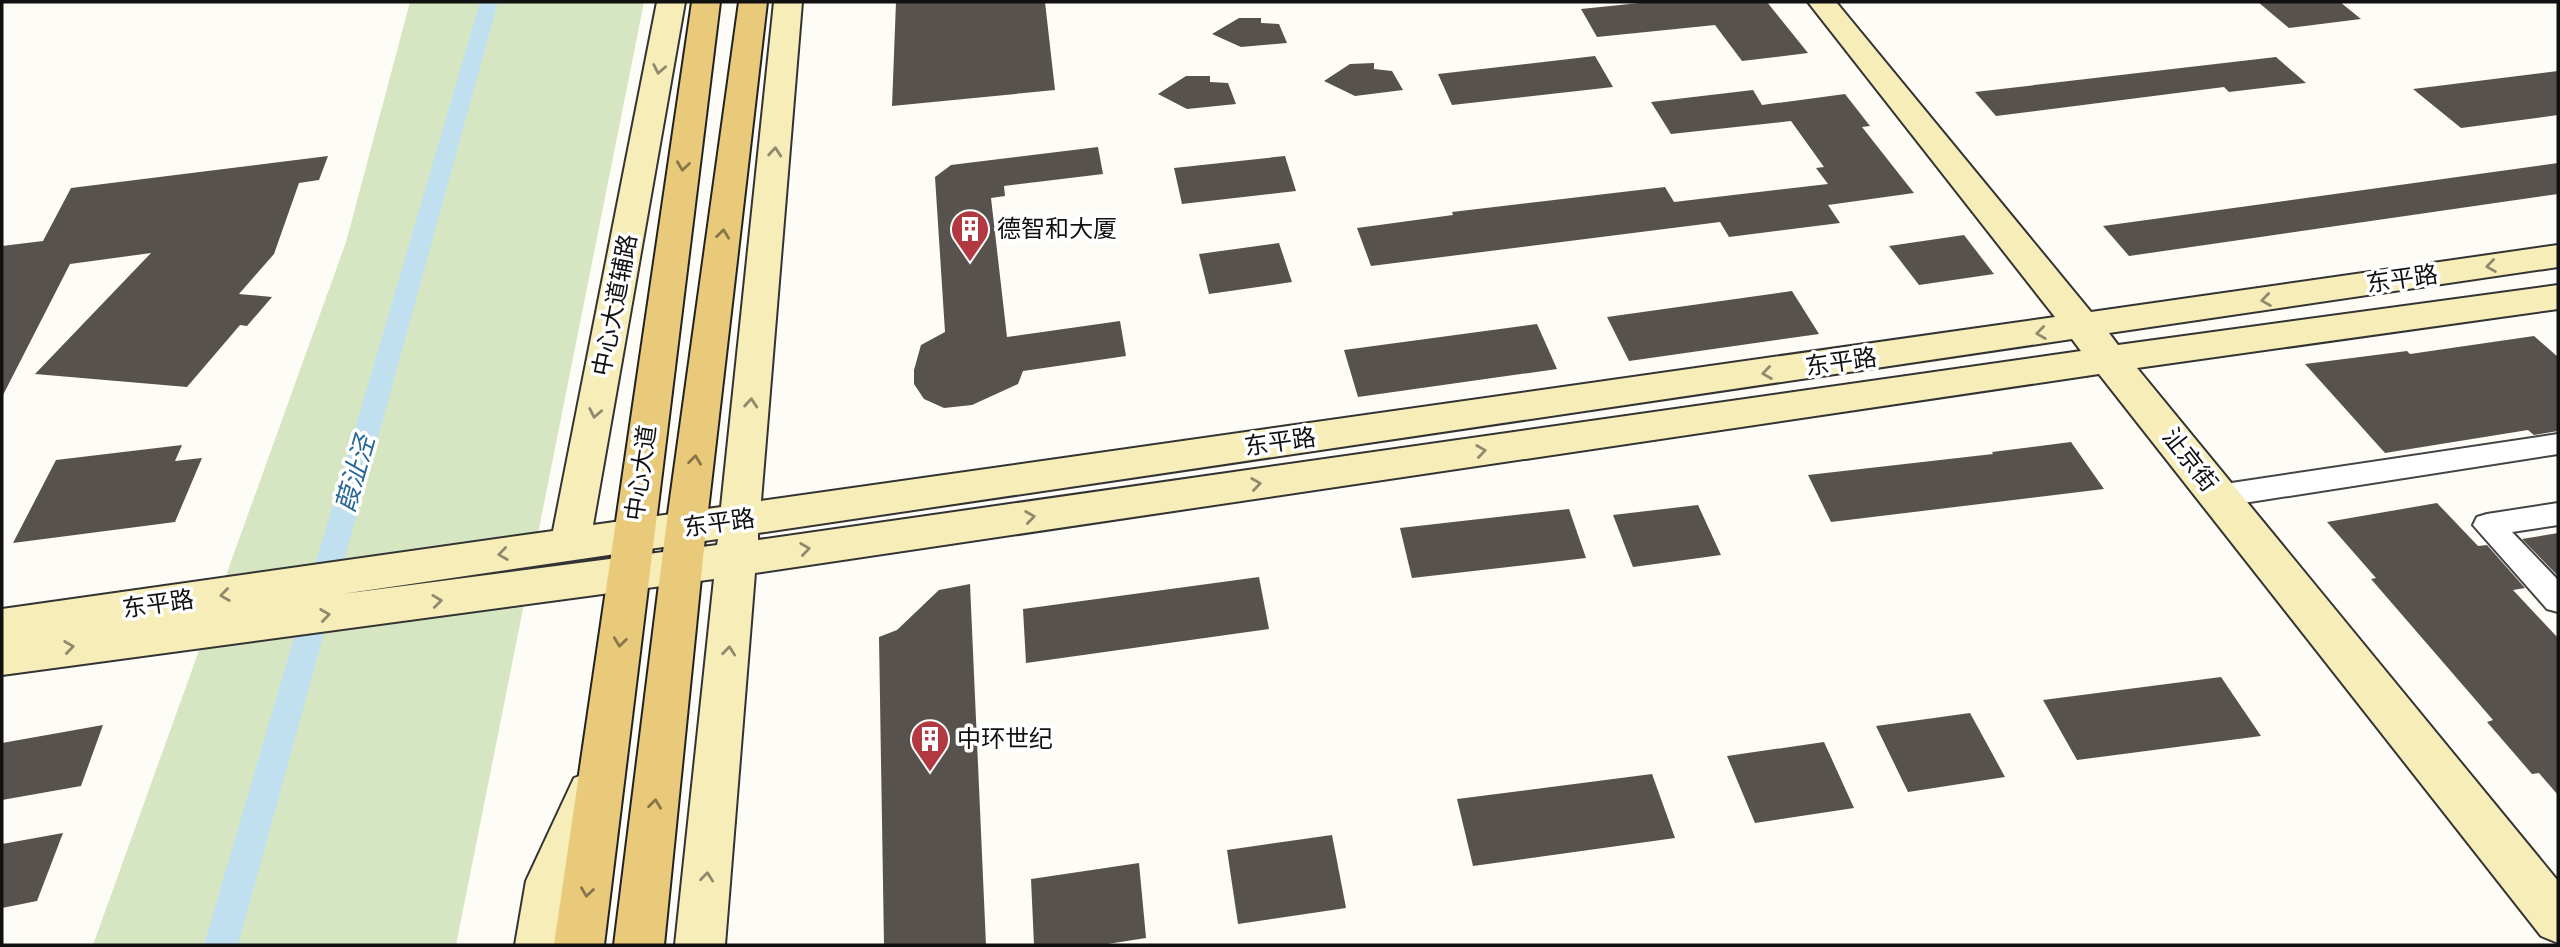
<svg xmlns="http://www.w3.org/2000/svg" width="2560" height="947" viewBox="0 0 2560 947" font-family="'Zilla Slab','Noto Sans SC',serif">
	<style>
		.green { fill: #d6e6c2 }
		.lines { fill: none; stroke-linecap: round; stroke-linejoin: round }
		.canal { fill: #c0e0f0; fill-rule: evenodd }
		.building { fill: #58524e }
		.street-casing { stroke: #444; stroke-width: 4 }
		.secondary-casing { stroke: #333; stroke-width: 4 }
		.primary-casing { stroke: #222; stroke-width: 4 }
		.street { fill: #fff; fill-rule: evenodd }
		.secondary { fill: #f6edb9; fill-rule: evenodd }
		.primary { fill: #e9ca7b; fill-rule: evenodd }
		.oneway { stroke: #8f8a6d }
		.oneway2 { stroke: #88774b }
		.labels { text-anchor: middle; stroke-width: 7; stroke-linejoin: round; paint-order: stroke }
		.poi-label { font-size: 24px; fill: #111; stroke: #fff; text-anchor: start }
		.street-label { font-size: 24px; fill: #111; stroke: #fff }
		.water-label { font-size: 26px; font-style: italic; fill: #276996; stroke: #fff }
	</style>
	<rect width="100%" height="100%" fill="#fefcf6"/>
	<path class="green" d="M 410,2 L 644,2 L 456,945 L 93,945 L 346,242 Z"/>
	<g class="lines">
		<path class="canal" d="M 480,2 L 498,2 L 238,945 L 204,945 Z"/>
	</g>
	<g class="building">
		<path d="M 896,2 L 1045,2 L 1055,90 L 892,106 Z"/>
		<path d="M 1649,2 L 1767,2 L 1808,53 L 1742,61 L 1715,25 L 1597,37 L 1581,9 Z"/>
		<path d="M 2258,2 L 2340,2 L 2361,19 L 2289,28 Z"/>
		<path d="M 1239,18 L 1261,18 L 1261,23 L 1279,24 L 1287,43 L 1241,47 L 1212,34 Z"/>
		<path d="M 1595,56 L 1613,87 L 1452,105 L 1438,74 Z"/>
		<path d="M 2276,57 L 2306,83 L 2229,92 L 2224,87 L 1996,116 L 1975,92 Z"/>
		<path d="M 1374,63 L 1374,69 L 1392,71 L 1403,90 L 1355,96 L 1324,81 L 1350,64 Z"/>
		<path d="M 2558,71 L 2558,115 L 2461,128 L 2413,89 Z"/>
		<path d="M 1186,76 L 1210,76 L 1210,82 L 1228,83 L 1236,104 L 1187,109 L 1158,94 Z"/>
		<path d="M 1753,90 L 1762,105 L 1845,94 L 1870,126 L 1862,127 L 1914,193 L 1828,205 L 1840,223 L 1729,237 L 1720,222 L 1371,266 L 1357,228 L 1453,215 L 1452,212 L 1665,187 L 1674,202 L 1828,184 L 1816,168 L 1824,167 L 1791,121 L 1671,134 L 1651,102 Z"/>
		<path d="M 1098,147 L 1103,174 L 1004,186 L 1005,196 L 991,198 L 1007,337 L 1120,321 L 1126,356 L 1023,371 L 1018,384 L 972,405 L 944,408 L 924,399 L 914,384 L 914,370 L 921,345 L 945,332 L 935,177 L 951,165 Z"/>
		<path d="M 328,156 L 319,180 L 299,183 L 274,254 L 239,294 L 272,297 L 247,326 L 240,325 L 187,387 L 35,374 L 151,253 L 70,264 L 2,397 L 2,246 L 43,241 L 71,188 Z"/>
		<path d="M 1285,156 L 1296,191 L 1182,204 L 1174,168 Z"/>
		<path d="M 2558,163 L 2558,194 L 2129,256 L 2103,226 Z"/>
		<path d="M 1964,235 L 1994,274 L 1919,285 L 1889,246 Z"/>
		<path d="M 1279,243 L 1292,282 L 1209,294 L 1199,254 Z"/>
		<path d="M 1792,291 L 1819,334 L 1629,361 L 1607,317 Z"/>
		<path d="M 1537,324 L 1557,369 L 1358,397 L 1344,350 Z"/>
		<path d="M 2534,336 L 2558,357 L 2558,431 L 2534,435 L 2528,430 L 2385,453 L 2305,364 L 2407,351 L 2410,354 Z"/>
		<path d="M 2071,442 L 2104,489 L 1831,522 L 1808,475 L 1993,454 L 1992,452 Z"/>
		<path d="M 182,445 L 175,461 L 202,458 L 175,522 L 13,543 L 56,460 Z"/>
		<path d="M 2437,503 L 2478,546 L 2487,545 L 2525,588 L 2513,590 L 2558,638 L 2558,795 L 2539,773 L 2532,774 L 2487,722 L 2493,720 L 2371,579 L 2376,578 L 2327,522 Z"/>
		<path d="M 1698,505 L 1721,555 L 1633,567 L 1613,515 Z"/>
		<path d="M 1569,509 L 1586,558 L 1412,578 L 1400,528 Z"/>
		<path d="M 2558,533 L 2558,576 L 2522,539 Z"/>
		<path d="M 1259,577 L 1269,629 L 1026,663 L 1023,609 Z"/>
		<path d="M 970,584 L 986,945 L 884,945 L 879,637 L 897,630 L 939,590 Z"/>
		<path d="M 2221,677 L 2261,736 L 2077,760 L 2043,700 Z"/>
		<path d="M 1970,713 L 2005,777 L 1908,792 L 1876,726 Z"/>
		<path d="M 103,725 L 81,786 L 2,800 L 2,743 Z"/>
		<path d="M 1824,742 L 1854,808 L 1755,823 L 1727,756 Z"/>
		<path d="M 1652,774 L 1675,838 L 1473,866 L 1457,799 Z"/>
		<path d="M 63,833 L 37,901 L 2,908 L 2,844 Z"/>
		<path d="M 1332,835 L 1346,908 L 1238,924 L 1227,850 Z"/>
		<path d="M 1139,863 L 1146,938 L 1101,945 L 1034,945 L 1031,879 Z"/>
	</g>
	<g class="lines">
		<defs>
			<g id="street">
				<path d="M 2558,434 L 2558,454 L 2218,507 L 2208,504 L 2204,496 L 2208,488 L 2218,485 Z"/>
				<path d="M 2558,503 L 2558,525 L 2512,532 L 2558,580 L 2558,612 L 2547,609 L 2473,525 L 2477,517 L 2487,514 Z"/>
			</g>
			<g id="secondary">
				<path d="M 657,2 L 685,2 L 593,525 L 721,507 L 774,2 L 802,2 L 761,501 L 2055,317 L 1808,2 L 1836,2 L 2091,312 L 2558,245 L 2558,267 L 2109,333 L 2118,345 L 2558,285 L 2558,309 L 2137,368 L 2558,881 L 2558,943 L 2541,936 L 2099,374 L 755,573 L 725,945 L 675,945 L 714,579 L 2,675 L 2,609 L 553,531 ZM 2072,339 L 2081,351 L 758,540 L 758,533 ZM 718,539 L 717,545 L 342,594 Z"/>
				<path d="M 590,772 L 606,778 L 613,793 L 574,881 L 565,945 L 515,945 L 526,881 L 574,778 Z"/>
			</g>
			<g id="primary">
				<path d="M 692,2 L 720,2 L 604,945 L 554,945 Z"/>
				<path d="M 739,2 L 767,2 L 706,528 L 664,945 L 614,945 L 666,528 Z"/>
			</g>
		</defs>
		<use href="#street" class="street-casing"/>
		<use href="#secondary" class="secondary-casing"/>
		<use href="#primary" class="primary-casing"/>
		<use href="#street" class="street"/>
		<use href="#secondary" class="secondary"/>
		<use href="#primary" class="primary"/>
	</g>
	<defs><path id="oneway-chevron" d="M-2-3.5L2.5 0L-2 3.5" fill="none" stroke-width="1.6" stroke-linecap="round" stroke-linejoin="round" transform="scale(1.75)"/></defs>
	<g class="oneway">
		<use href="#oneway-chevron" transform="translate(659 69) rotate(101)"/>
		<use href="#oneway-chevron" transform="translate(775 152) rotate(-85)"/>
		<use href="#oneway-chevron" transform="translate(2491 266) rotate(172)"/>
		<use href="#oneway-chevron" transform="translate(2266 300) rotate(172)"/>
		<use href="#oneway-chevron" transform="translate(2041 333) rotate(172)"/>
		<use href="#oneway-chevron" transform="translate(1767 373) rotate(172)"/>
		<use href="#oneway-chevron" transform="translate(751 403) rotate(-85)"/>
		<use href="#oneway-chevron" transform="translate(595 413) rotate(101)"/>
		<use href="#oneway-chevron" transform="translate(1481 451) rotate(-8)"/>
		<use href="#oneway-chevron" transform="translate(1256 484) rotate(-8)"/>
		<use href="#oneway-chevron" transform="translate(1030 517) rotate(-8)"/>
		<use href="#oneway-chevron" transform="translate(805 549) rotate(-8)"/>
		<use href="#oneway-chevron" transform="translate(503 554) rotate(172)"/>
		<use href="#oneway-chevron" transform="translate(225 595) rotate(172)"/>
		<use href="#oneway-chevron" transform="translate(437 601) rotate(-7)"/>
		<use href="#oneway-chevron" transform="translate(325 615) rotate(-8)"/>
		<use href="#oneway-chevron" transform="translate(69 647) rotate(-8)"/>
		<use href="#oneway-chevron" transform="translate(729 651) rotate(-84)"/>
		<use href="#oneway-chevron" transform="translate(707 877) rotate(-84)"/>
	</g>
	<g class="oneway2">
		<use href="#oneway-chevron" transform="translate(683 166) rotate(98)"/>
		<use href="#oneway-chevron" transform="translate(723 234) rotate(-83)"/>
		<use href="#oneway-chevron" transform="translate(695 460) rotate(-83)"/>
		<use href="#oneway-chevron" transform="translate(620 642) rotate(97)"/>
		<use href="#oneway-chevron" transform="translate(655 804) rotate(-83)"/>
		<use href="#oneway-chevron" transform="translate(587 892) rotate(98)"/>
	</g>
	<defs>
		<symbol id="building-pin" viewBox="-11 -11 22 30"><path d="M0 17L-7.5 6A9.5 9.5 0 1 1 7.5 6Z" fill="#b23842" stroke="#fff"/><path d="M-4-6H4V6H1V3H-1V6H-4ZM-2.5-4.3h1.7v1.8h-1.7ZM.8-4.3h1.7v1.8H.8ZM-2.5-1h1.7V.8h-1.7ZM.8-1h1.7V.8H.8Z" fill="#fff"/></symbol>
	</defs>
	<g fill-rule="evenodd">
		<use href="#building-pin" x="948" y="207" width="44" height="60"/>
		<use href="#building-pin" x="908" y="717" width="44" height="60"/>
	</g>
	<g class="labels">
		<g class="poi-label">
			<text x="997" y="237">德智和大厦</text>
			<text x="957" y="747">中环世纪</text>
		</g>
		<g class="street-label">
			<text transform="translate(2402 279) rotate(-8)" y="8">东平路</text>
			<text transform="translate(615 305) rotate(-79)" y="8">中心大道辅路</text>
			<text transform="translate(1841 362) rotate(-8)" y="8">东平路</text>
			<text transform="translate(1280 442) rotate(-8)" y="8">东平路</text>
			<text transform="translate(2190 460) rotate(52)" y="8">沚京街</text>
			<text transform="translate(641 473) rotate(-82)" y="8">中心大道</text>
			<text transform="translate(719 523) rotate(-8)" y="8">东平路</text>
			<text transform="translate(158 604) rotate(-8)" y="8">东平路</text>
		</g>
		<g class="water-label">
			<text transform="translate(355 474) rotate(-74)" y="9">葭沚泾</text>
		</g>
	</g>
	<rect width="2560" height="947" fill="none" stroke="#111111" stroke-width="7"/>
</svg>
